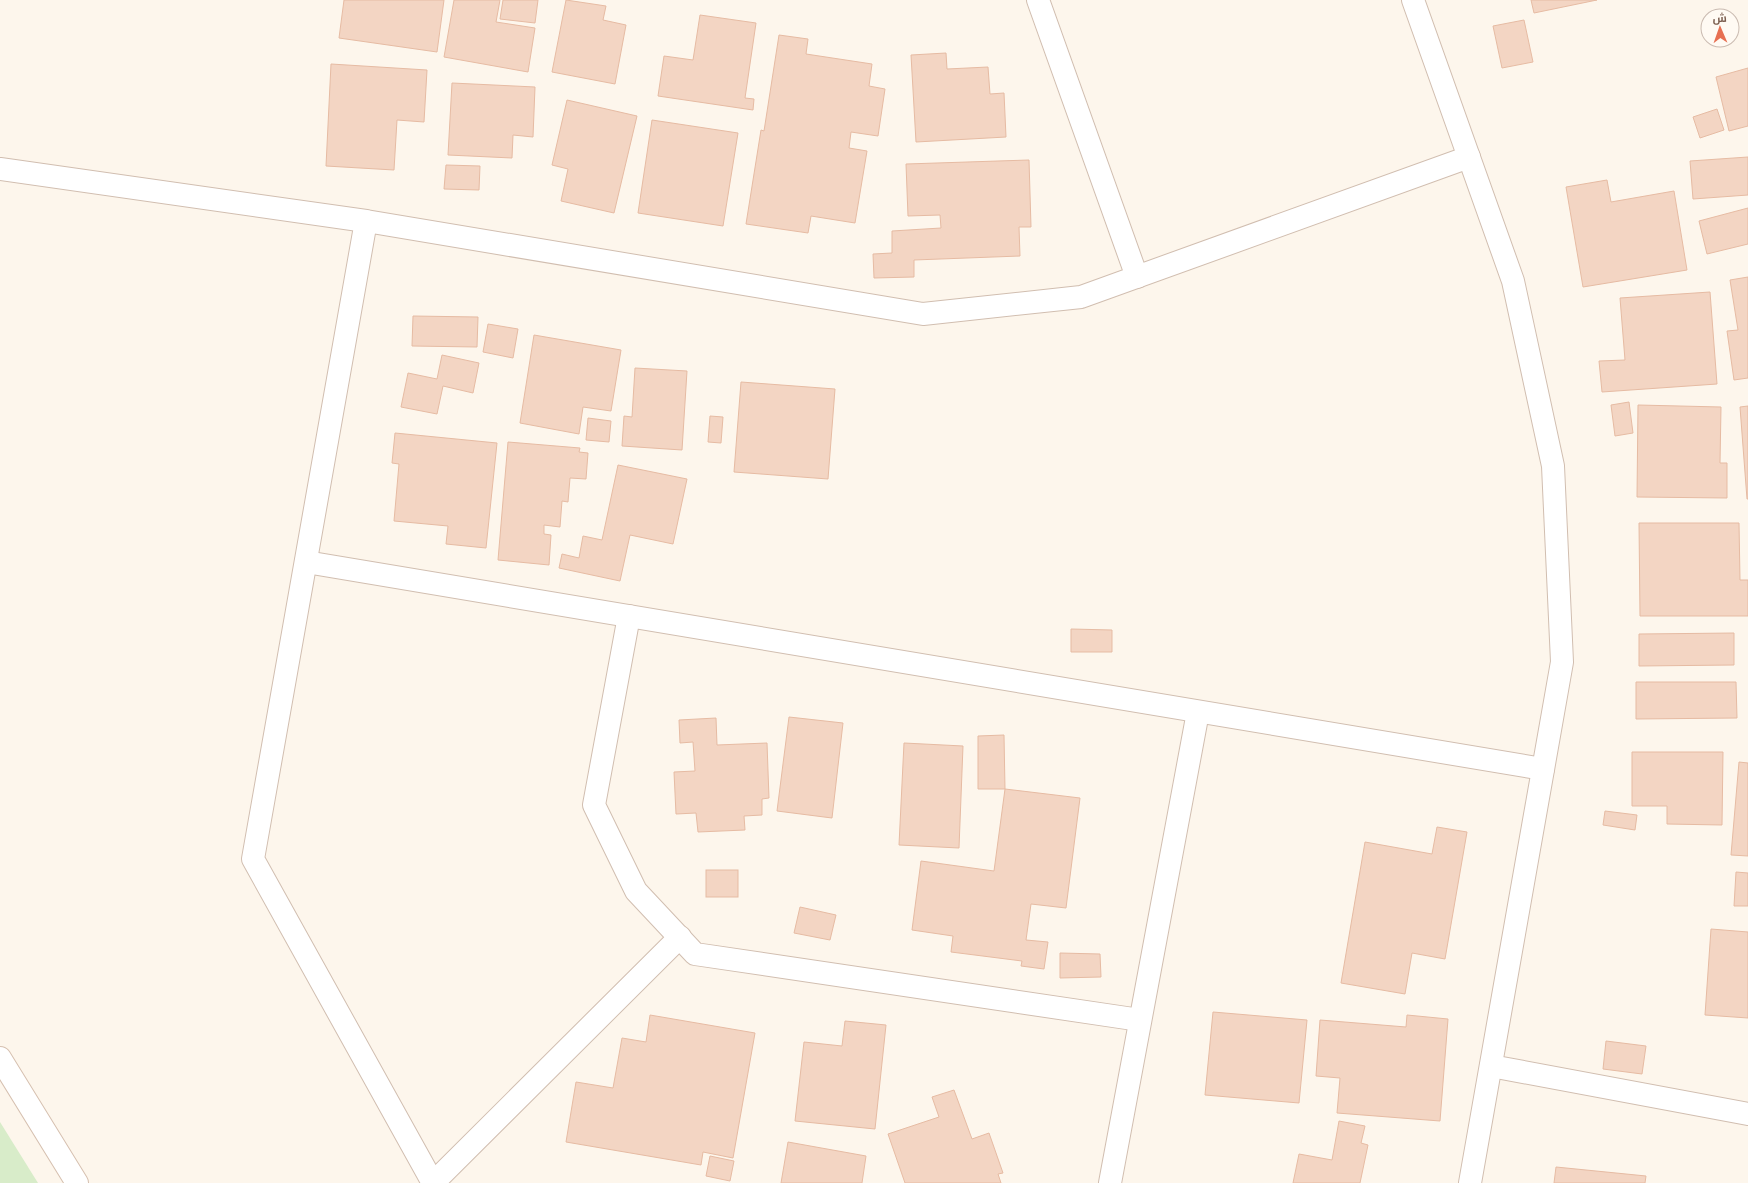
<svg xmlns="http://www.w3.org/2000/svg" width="1748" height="1183" viewBox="0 0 1748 1183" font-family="Overpass,Cairo,sans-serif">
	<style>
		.green { fill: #d8ecc9 }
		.building { fill: #f3d5c3; stroke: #e6bba3 }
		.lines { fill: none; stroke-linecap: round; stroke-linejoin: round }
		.street-casing { stroke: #d1beb0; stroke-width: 24 }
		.secondary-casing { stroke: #d6c0b0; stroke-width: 24 }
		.street { stroke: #fff; stroke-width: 22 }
		.secondary { stroke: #fff; stroke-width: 22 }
	</style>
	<rect width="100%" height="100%" fill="#fdf6ec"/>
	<path class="green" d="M 0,1122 L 38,1183 L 0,1183 Z"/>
	<g class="building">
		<path d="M 344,0 L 444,0 L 437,52 L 339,38 Z"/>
		<path d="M 454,0 L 500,0 L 496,22 L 535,28 L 528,72 L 444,57 Z"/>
		<path d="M 503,0 L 538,0 L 535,23 L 500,19 Z"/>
		<path d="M 566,0 L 606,6 L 603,20 L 626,25 L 615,84 L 552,72 Z"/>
		<path d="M 1531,0 L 1597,0 L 1534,13 Z"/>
		<path d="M 700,15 L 756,23 L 745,98 L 754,99 L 753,110 L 658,96 L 664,56 L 693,60 Z"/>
		<path d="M 1524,20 L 1533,62 L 1502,68 L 1493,26 Z"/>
		<path d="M 779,35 L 808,39 L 806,54 L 872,64 L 869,86 L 885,89 L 878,136 L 851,132 L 849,148 L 867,151 L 855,223 L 811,216 L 808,233 L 746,224 L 761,130 L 764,131 Z"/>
		<path d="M 946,53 L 947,69 L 988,67 L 990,94 L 1004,93 L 1006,137 L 916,142 L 911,55 Z"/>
		<path d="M 331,64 L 427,70 L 424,122 L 397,120 L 394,170 L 326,166 Z"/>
		<path d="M 1748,68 L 1748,126 L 1729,131 L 1716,77 Z"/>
		<path d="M 452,83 L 535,87 L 533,137 L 513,135 L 512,158 L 448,155 Z"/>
		<path d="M 567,100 L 637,116 L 614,213 L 561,201 L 568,169 L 552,165 Z"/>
		<path d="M 1717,109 L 1724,130 L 1700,138 L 1693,117 Z"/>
		<path d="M 652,120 L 738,133 L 723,226 L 638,213 Z"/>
		<path d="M 1748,157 L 1748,195 L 1693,199 L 1690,161 Z"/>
		<path d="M 1029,160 L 1031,227 L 1019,227 L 1020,256 L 914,260 L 914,277 L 874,278 L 873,254 L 892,253 L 892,231 L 941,228 L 940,215 L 908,216 L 906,164 Z"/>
		<path d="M 446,165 L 480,166 L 479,190 L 444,189 Z"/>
		<path d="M 1607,180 L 1611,202 L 1674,191 L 1687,270 L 1583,287 L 1566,187 Z"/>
		<path d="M 1748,208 L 1748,244 L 1707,254 L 1699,221 Z"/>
		<path d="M 1748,277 L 1748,378 L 1734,380 L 1727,331 L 1738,330 L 1730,280 Z"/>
		<path d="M 1710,292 L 1717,384 L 1602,392 L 1599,361 L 1625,360 L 1620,298 Z"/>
		<path d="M 413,316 L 478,317 L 477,347 L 412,346 Z"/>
		<path d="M 488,324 L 518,329 L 513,358 L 483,352 Z"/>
		<path d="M 534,335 L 621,350 L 611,411 L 583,407 L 579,434 L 520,423 Z"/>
		<path d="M 442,355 L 479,363 L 473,393 L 443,386 L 437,414 L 401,407 L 408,373 L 437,379 Z"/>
		<path d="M 635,368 L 687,371 L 682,450 L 622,446 L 624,416 L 632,417 Z"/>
		<path d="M 741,382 L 835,389 L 828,479 L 734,472 Z"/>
		<path d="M 1629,402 L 1633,433 L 1615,436 L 1611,405 Z"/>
		<path d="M 1638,405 L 1721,407 L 1720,463 L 1727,463 L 1727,498 L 1637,497 Z"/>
		<path d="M 1748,406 L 1748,499 L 1747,499 L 1740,407 Z"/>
		<path d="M 710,416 L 723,417 L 721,443 L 708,442 Z"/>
		<path d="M 588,418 L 611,421 L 609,442 L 586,440 Z"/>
		<path d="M 395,433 L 497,443 L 486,548 L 446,544 L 448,526 L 394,521 L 399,464 L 392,463 Z"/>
		<path d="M 508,442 L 580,448 L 579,452 L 588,453 L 586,479 L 570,478 L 568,502 L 562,501 L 560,527 L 544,525 L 544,534 L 551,535 L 549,565 L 498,560 Z"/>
		<path d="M 618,465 L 687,479 L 673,544 L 630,535 L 620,581 L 559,568 L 562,554 L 579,558 L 583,536 L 602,540 Z"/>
		<path d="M 1639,523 L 1739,523 L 1740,580 L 1748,580 L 1748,616 L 1640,616 Z"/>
		<path d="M 1071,629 L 1112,630 L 1112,652 L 1071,652 Z"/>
		<path d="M 1734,633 L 1734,665 L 1639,666 L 1639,634 Z"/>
		<path d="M 1636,682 L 1736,682 L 1737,718 L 1636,719 Z"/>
		<path d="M 789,717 L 843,723 L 832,818 L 777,811 Z"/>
		<path d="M 716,718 L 717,745 L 767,743 L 769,798 L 762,799 L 762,815 L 744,816 L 745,830 L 698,832 L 696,813 L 676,814 L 674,772 L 695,771 L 693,742 L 680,743 L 679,720 Z"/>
		<path d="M 1004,735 L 1005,789 L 978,789 L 978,736 Z"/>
		<path d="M 904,743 L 963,746 L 959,848 L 899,845 Z"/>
		<path d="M 1632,752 L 1723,752 L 1722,825 L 1667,824 L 1667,806 L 1632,806 Z"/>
		<path d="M 1739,762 L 1748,763 L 1748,856 L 1731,855 Z"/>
		<path d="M 1005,789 L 1080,798 L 1066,908 L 1031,904 L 1026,940 L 1048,942 L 1044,969 L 1021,966 L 1022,961 L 951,952 L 953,936 L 912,930 L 921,861 L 994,871 Z"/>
		<path d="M 1605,811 L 1637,815 L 1635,830 L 1603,825 Z"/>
		<path d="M 1437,827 L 1467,832 L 1445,959 L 1412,953 L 1405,994 L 1341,983 L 1365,842 L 1432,854 Z"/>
		<rect x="706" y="870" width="32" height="27"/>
		<path d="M 1736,872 L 1748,873 L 1748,906 L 1734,906 Z"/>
		<path d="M 800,907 L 836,915 L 830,940 L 794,933 Z"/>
		<path d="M 1711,929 L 1748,932 L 1748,1018 L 1705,1015 Z"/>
		<path d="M 1060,953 L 1100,954 L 1101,977 L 1060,978 Z"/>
		<path d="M 1213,1012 L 1307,1020 L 1299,1103 L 1205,1095 Z"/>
		<path d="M 650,1015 L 755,1033 L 733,1158 L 703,1152 L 701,1165 L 566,1142 L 576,1082 L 613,1088 L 622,1038 L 646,1042 Z"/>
		<path d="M 1407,1015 L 1448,1019 L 1440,1121 L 1337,1113 L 1340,1078 L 1316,1076 L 1320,1020 L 1406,1027 Z"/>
		<path d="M 845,1021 L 886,1025 L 875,1129 L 795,1121 L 804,1042 L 842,1046 Z"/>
		<path d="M 1606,1041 L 1646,1046 L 1642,1074 L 1603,1069 Z"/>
		<path d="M 954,1090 L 972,1139 L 989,1133 L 1003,1173 L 998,1174 L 1001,1183 L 905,1183 L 888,1134 L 939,1117 L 932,1097 Z"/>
		<path d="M 1339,1121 L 1365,1126 L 1361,1143 L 1368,1145 L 1360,1183 L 1293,1183 L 1299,1154 L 1332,1160 Z"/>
		<path d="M 788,1142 L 866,1156 L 862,1183 L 781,1183 Z"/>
		<path d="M 710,1156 L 734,1161 L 730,1181 L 706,1176 Z"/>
		<path d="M 1556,1167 L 1646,1176 L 1645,1183 L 1554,1183 Z"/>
	</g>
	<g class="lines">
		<defs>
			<g id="street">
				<path d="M 1038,0 L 1137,277"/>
				<path d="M 1413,0 L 1513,281 L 1553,466 L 1562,662 L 1470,1183"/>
				<path d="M 0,169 L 366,221 L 923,314 L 1081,297 L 1469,157"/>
				<path d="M 366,221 L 253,859 L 433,1183"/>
				<path d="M 306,562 L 1543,769"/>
				<path d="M 629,616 L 594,805 L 636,891 L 695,954 L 1140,1020"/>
				<path d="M 1491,1066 L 1748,1114"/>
				<path d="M 433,1183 L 680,937"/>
				<path d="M 1110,1183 L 1198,712"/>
			</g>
			<path id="secondary" d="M 0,1058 L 77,1183"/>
		</defs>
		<use href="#street" class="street-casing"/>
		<use href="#secondary" class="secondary-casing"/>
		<use href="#street" class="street"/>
		<use href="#secondary" class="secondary"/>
	</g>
	<g transform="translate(1720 28) rotate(358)"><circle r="19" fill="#fffaf3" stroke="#cabbb1"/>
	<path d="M0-3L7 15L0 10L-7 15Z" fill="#e76f51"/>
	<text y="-6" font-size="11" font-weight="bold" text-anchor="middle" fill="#7a5c4d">ش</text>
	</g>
</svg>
